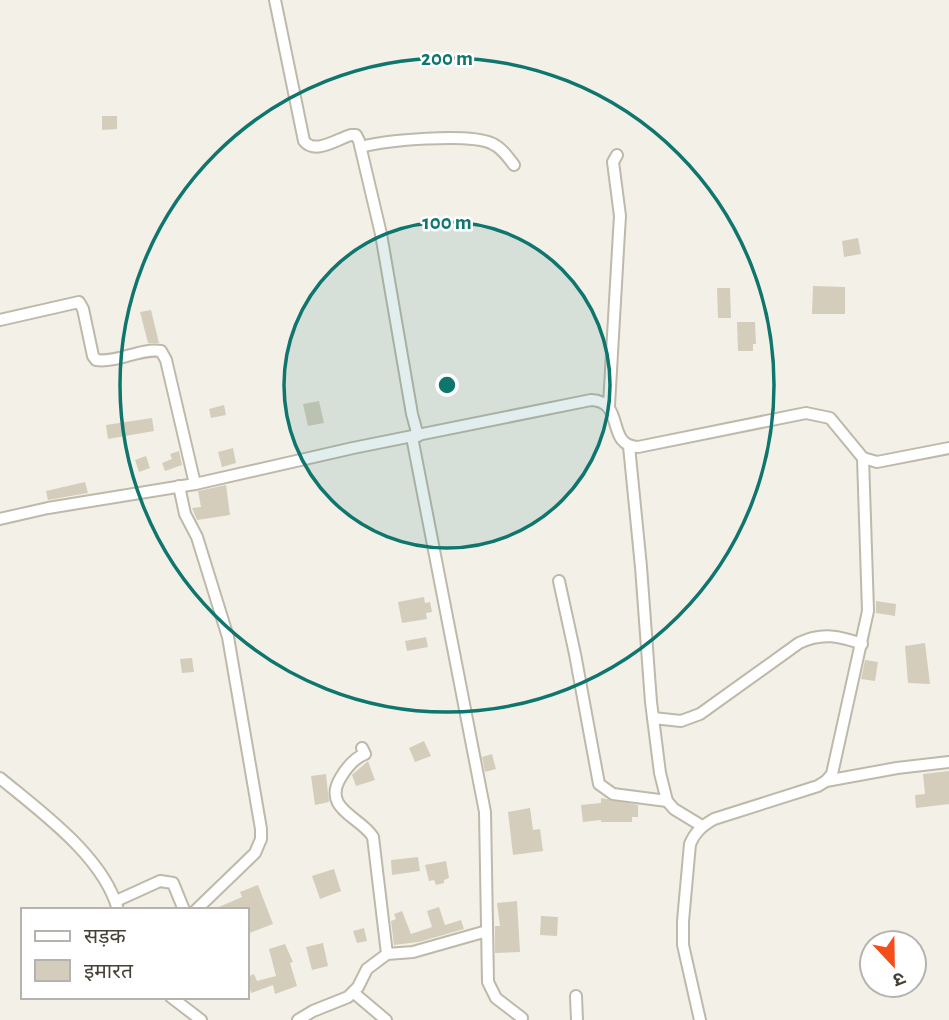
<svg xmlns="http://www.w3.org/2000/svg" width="949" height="1020" viewBox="0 0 949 1020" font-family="'Alegreya Sans','Noto Sans Devanagari',sans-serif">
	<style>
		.building { fill: #d4cdbc }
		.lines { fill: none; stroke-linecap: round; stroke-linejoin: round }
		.street-casing { stroke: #beb9a9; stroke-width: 14 }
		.street { stroke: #fff; stroke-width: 10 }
		.ring { fill: none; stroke: #0f766e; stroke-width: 3.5 }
		.centre { fill: #0f766e; stroke: #fff; stroke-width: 3.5 }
		.ring-label { font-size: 21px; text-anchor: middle; font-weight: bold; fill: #0f766e; stroke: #fff; stroke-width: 5; stroke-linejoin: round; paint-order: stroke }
	</style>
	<rect width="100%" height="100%" fill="#f3f0e7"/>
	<g class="building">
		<path d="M 102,116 L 117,116 L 117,129 L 102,130 Z"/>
		<path d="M 858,238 L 861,254 L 844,257 L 842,241 Z"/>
		<path d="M 813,286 L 845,287 L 845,314 L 812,314 Z"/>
		<path d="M 717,288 L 730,288 L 731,318 L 718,318 Z"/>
		<path d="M 151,310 L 159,343 L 148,343 L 140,312 Z"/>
		<path d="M 737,322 L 755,322 L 756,344 L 753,344 L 753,351 L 738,351 Z"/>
		<path d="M 319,401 L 324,423 L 308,426 L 303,404 Z"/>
		<path d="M 224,405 L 226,415 L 211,418 L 209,409 Z"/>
		<path d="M 152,418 L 154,431 L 108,439 L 106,425 Z"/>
		<path d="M 233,448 L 236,463 L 222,467 L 218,452 Z"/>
		<path d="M 179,451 L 182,465 L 165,471 L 162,463 L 172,459 L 170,454 Z"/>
		<path d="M 146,456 L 150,468 L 139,472 L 135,460 Z"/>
		<path d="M 85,482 L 88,493 L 48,500 L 46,491 Z"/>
		<path d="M 226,485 L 230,515 L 197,520 L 192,508 L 201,507 L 198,491 Z"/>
		<path d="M 424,597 L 425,603 L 430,602 L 432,612 L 426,613 L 427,619 L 402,623 L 398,602 Z"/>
		<path d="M 876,601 L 896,604 L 895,616 L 876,613 Z"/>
		<path d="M 426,637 L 428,647 L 407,651 L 405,641 Z"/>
		<path d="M 925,643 L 930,684 L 908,683 L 905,646 Z"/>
		<path d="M 192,658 L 194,672 L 182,673 L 180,659 Z"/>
		<path d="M 865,660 L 878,662 L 875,681 L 861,679 Z"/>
		<path d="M 424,741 L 431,756 L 415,762 L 409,748 Z"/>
		<path d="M 492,754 L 496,769 L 485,772 L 482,757 Z"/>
		<path d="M 368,761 L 375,780 L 356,786 L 352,775 Z"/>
		<path d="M 949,771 L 949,804 L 916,808 L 915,795 L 925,794 L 923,774 Z"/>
		<path d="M 326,774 L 329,802 L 315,805 L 311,776 Z"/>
		<path d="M 601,798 L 638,805 L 638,817 L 632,817 L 632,822 L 601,822 L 601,820 L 583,822 L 581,805 L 601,803 Z"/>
		<path d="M 530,808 L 533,830 L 540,829 L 543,851 L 513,855 L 508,812 Z"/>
		<path d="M 418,857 L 420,871 L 392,875 L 391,860 Z"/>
		<path d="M 446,861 L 449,878 L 444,880 L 444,883 L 436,885 L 434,880 L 429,881 L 425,865 Z"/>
		<path d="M 334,869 L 341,891 L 320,899 L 312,876 Z"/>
		<path d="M 258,885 L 273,924 L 247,934 L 247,910 L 212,910 L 242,897 L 240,892 Z"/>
		<path d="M 517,901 L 520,952 L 495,953 L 495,926 L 500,926 L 497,903 Z"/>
		<path d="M 439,907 L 445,925 L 461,920 L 464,929 L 419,942 L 394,945 L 391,921 L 396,919 L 394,914 L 402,911 L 411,934 L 432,927 L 427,911 Z"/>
		<path d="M 541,916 L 558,917 L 557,936 L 540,935 Z"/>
		<path d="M 364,928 L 367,941 L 357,943 L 353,931 Z"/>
		<path d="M 323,943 L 328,966 L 312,970 L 306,947 Z"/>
		<path d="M 285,944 L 293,962 L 290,963 L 297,986 L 275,994 L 273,985 L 251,993 L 247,977 L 254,974 L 257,981 L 276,976 L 269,949 Z"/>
	</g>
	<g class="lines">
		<defs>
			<g id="street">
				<path d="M 275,0 L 304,141 C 315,155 337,139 351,135 L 356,135 L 359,141 L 381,234 L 412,414 L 418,436"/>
				<path d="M 361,147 C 386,140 468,133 491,143 C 501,147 508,157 514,165"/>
				<path d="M 0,320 L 79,302 L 83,309 L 93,356 L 96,360 C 118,363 139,348 161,351 L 166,360 L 195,484"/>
				<path d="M 609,405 L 619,232 L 620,216 L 613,162 L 617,155"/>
				<path d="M 412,437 L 485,812 L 488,982 L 496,998 L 522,1018"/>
				<path d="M 629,446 L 641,567 L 651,702 L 660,773 L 667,801 L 674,809 L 702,826"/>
				<path d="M 179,486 L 185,514 L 197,537 L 228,637 L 261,829 L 261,839 L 255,853 L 196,910"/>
				<path d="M 0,519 L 48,508 L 195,484 L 353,448 L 591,400 C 626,401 605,446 638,447 L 806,413 L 830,418 L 863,458 L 877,462 L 949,448"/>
				<path d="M 559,581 L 575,654 L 599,784 L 613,794 L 667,801"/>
				<path d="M 653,718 L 681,721 L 700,714 L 799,643 C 822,632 840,636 862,644"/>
				<path d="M 362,748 L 365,754 C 354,758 347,767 341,777 C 321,809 361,817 373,837 L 387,954"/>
				<path d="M 0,778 C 41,812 104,857 118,910"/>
				<path d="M 826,781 L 897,768 L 949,762"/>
				<path d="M 116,901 L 160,881 L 173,883 L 184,910"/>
				<path d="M 354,993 L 386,1020"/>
				<path d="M 576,996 L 577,1020"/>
				<path d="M 171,997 L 201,1020"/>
				<path d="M 298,1020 L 313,1011 L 348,997 L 358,987 L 367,969 L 387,954 L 413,952 L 487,931"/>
				<path d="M 700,1020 L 683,945 L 683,921 L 690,844 C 695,832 702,826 714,819 L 818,786 L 826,781 L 832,774 L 868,611 L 863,458"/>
			</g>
		</defs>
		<use href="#street" class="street-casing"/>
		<use href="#street" class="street"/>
	</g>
	<circle cx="447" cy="385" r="163" fill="#0f766e" fill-opacity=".12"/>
	<g class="ring">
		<circle cx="447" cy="385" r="163"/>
		<circle cx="447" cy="385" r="327"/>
	</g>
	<circle cx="447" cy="385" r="10" class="centre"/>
	<g class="ring-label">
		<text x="447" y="65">200 m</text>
		<text x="447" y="229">100 m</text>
	</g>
	<rect x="21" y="908" width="228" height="91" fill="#ffffff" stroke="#b5b3af" stroke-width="2"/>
	<rect x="35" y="931" width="35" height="10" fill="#ffffff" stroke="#b5b3af" stroke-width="2"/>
	<text x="84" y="943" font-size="21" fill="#464136">सड़क</text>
	<rect x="35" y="960" width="35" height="21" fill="#d4cdbc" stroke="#b5b3af" stroke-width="2"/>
	<text x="84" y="978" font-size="21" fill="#464136">इमारत</text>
	<g transform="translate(893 964) rotate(158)"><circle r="33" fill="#ffffff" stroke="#b5b3af" stroke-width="2"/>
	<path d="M0-5L12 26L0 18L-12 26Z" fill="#f64e1b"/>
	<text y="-10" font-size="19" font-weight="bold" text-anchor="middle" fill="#464136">उ</text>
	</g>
</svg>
